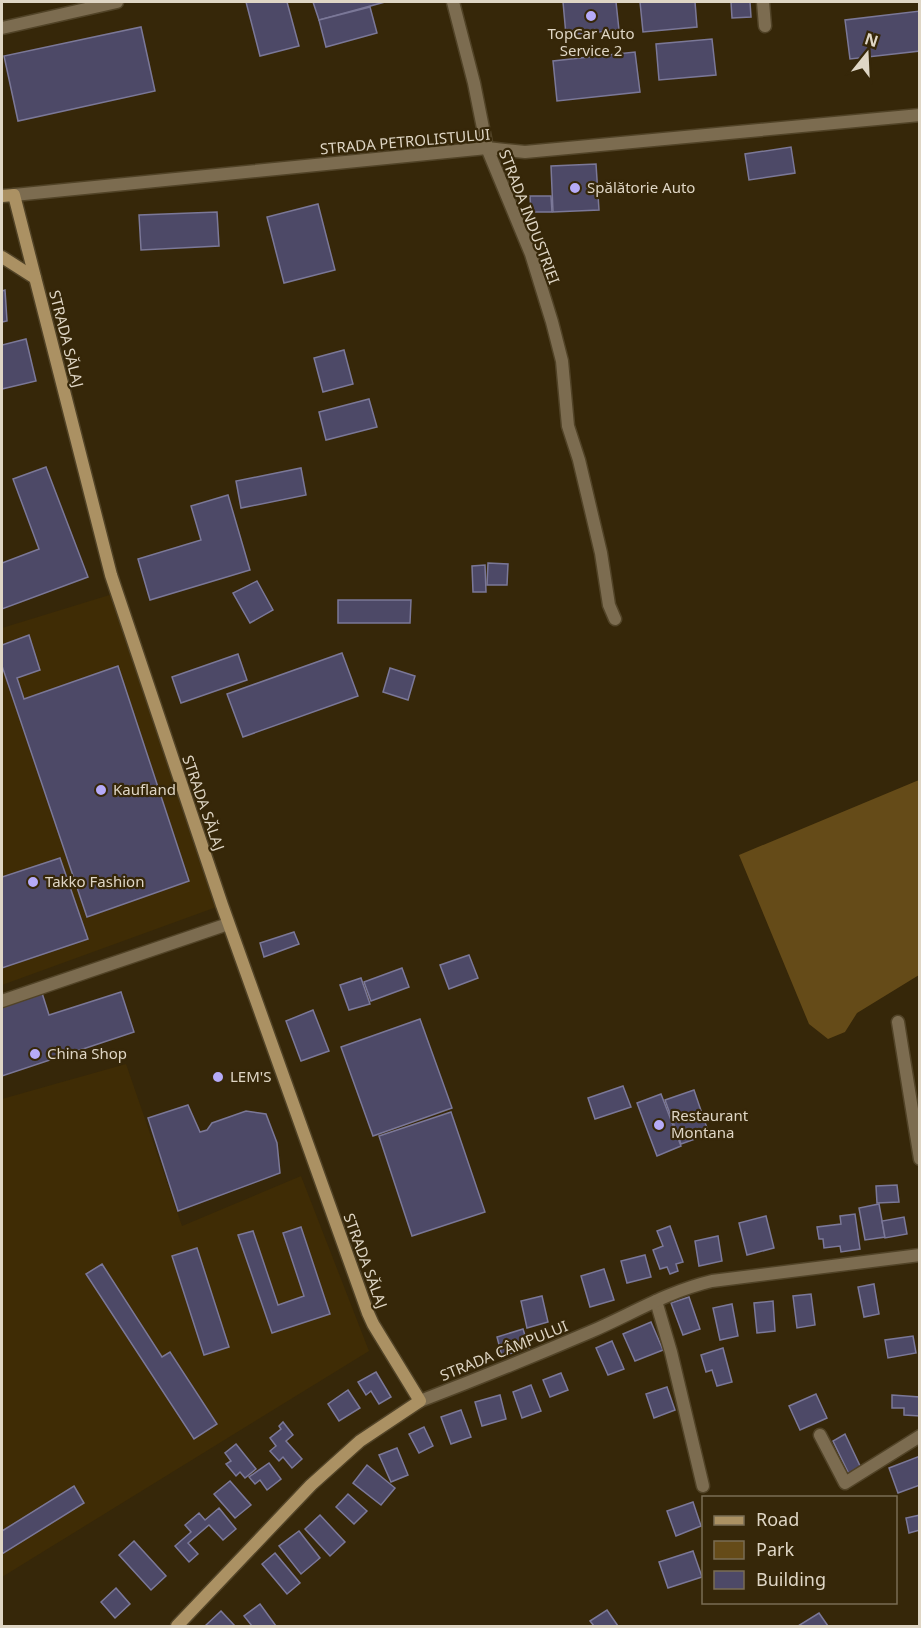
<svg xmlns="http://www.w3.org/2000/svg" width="921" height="1628" viewBox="0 0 921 1628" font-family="'Noto Sans',sans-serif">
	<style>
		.built { fill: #3f2c05 }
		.green { fill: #654b18 }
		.building { fill: #4d4967; stroke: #7b7898; stroke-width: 1.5 }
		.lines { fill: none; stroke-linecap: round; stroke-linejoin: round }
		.street-casing { stroke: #514327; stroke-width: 15 }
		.secondary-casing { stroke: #514327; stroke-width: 15 }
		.street { stroke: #7c6c50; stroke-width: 12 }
		.secondary { stroke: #ab9163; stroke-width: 12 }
		.poi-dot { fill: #b6abf8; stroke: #362709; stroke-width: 2 }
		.labels { text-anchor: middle; stroke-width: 4.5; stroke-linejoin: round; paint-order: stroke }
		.poi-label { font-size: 15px; fill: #dfd6c5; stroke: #362709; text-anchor: start }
		.street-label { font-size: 15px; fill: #dfd6c5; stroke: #362709 }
	</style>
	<rect width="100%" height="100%" fill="#362709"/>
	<g class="built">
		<path d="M 116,593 L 222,905 L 2,985 L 2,628 Z"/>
		<path d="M 126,1064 L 182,1226 L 301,1176 L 369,1351 L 2,1577 L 2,1099 Z"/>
	</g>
	<path class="green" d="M 919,780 L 919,975 L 857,1013 L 845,1032 L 828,1039 L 809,1024 L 739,855 Z"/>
	<g class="building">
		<path d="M 246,2 L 287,2 L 299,46 L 260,56 Z"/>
		<path d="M 313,2 L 385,2 L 319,20 Z"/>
		<path d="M 563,2 L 616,2 L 619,30 L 566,35 Z"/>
		<path d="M 640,2 L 695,2 L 697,27 L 643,32 Z"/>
		<path d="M 731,2 L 750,2 L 751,17 L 732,18 Z"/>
		<path d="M 370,7 L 377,33 L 326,47 L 319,20 Z"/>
		<path d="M 920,11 L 920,51 L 850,59 L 845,20 Z"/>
		<path d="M 141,27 L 155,91 L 18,121 L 4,56 Z"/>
		<path d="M 712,39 L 716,75 L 659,80 L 656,44 Z"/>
		<path d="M 635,52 L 640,92 L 557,101 L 553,61 Z"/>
		<path d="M 791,147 L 795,173 L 749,180 L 745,154 Z"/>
		<path d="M 596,164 L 599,210 L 553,212 L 551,166 Z"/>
		<path d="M 530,196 L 551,196 L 552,212 L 531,212 Z"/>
		<path d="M 318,204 L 335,270 L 284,283 L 267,217 Z"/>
		<path d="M 217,212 L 219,246 L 141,250 L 139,215 Z"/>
		<path d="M 5,290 L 7,321 L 2,322 L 2,291 Z"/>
		<path d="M 26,339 L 36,381 L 2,389 L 2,345 Z"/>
		<path d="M 344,350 L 353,384 L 323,392 L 314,358 Z"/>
		<path d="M 369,399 L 377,427 L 326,440 L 319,412 Z"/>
		<path d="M 46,467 L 88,577 L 2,609 L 2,563 L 39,549 L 13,479 Z"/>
		<path d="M 301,468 L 306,495 L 241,508 L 236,481 Z"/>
		<path d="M 228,495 L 250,570 L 150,600 L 138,559 L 201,540 L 191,506 Z"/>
		<path d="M 488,563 L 508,564 L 507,585 L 487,585 Z"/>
		<path d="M 485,565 L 486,592 L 473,592 L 472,566 Z"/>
		<path d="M 257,581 L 273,610 L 250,623 L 233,593 Z"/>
		<path d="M 338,600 L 411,600 L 410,623 L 338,623 Z"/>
		<path d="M 29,635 L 40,670 L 17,678 L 24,699 L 118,666 L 189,881 L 87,917 L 2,666 L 2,645 Z"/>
		<path d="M 342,653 L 358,696 L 243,737 L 227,694 Z"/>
		<path d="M 238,654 L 247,680 L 181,703 L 172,677 Z"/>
		<path d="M 390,668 L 415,676 L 408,700 L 383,692 Z"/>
		<path d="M 60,858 L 88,939 L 2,968 L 2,877 Z"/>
		<path d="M 294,932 L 299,944 L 264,957 L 260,943 Z"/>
		<path d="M 469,955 L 478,978 L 449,989 L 440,965 Z"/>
		<path d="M 402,968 L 409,987 L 371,1001 L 364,982 Z"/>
		<path d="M 361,978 L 370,1004 L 349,1010 L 340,985 Z"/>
		<path d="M 121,992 L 134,1032 L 2,1076 L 2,1007 L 42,993 L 49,1015 Z"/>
		<path d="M 313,1010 L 329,1051 L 301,1061 L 286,1021 Z"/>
		<path d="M 420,1019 L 452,1108 L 373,1136 L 341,1047 Z"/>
		<path d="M 623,1086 L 631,1107 L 595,1119 L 588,1098 Z"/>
		<path d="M 694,1090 L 709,1134 L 681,1144 L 665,1100 Z"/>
		<path d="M 661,1094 L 681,1146 L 657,1156 L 637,1103 Z"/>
		<path d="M 188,1105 L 200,1132 L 207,1130 L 212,1123 L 246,1111 L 266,1114 L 277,1143 L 280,1173 L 178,1211 L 148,1118 Z"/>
		<path d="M 451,1112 L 485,1212 L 412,1236 L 379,1136 Z"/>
		<path d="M 897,1185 L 899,1202 L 877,1203 L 876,1186 Z"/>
		<path d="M 879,1204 L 885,1237 L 865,1240 L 859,1208 Z"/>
		<path d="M 855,1214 L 860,1249 L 841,1252 L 840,1246 L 824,1248 L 823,1239 L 819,1239 L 817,1227 L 841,1224 L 840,1216 Z"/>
		<path d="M 766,1216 L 774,1248 L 747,1255 L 739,1223 Z"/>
		<path d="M 904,1217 L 907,1234 L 885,1238 L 882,1221 Z"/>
		<path d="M 670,1226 L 683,1262 L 676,1264 L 678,1271 L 670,1274 L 667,1267 L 660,1269 L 653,1250 L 663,1246 L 657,1231 Z"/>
		<path d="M 301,1227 L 330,1314 L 272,1333 L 238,1235 L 253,1231 L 278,1305 L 304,1296 L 283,1233 Z"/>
		<path d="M 718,1236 L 722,1261 L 699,1266 L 695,1241 Z"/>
		<path d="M 197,1248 L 229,1347 L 204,1355 L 172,1256 Z"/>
		<path d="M 645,1255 L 651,1277 L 627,1283 L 621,1261 Z"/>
		<path d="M 102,1264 L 162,1357 L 170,1352 L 217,1424 L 194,1439 L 86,1274 Z"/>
		<path d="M 604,1269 L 614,1300 L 590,1307 L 581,1276 Z"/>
		<path d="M 874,1284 L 879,1314 L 864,1317 L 858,1287 Z"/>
		<path d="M 811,1294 L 815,1325 L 797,1328 L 793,1296 Z"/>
		<path d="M 542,1296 L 548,1322 L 527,1328 L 521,1301 Z"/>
		<path d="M 689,1297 L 700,1329 L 683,1335 L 671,1303 Z"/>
		<path d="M 773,1301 L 775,1331 L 757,1333 L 754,1303 Z"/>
		<path d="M 732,1304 L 738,1336 L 720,1340 L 713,1308 Z"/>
		<path d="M 651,1322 L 663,1350 L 635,1361 L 623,1334 Z"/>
		<path d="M 523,1329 L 529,1348 L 502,1356 L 497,1337 Z"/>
		<path d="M 913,1336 L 916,1353 L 888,1358 L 885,1340 Z"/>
		<path d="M 612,1341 L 624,1369 L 608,1375 L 596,1348 Z"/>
		<path d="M 723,1348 L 732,1382 L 717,1386 L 712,1370 L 706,1372 L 701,1355 Z"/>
		<path d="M 376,1372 L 391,1397 L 379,1404 L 371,1391 L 366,1395 L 358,1382 Z"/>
		<path d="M 561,1373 L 568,1390 L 550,1397 L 543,1380 Z"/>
		<path d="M 531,1385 L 541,1411 L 522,1418 L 513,1392 Z"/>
		<path d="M 667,1387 L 675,1410 L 654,1418 L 646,1394 Z"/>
		<path d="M 348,1390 L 360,1408 L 339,1421 L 328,1404 Z"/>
		<path d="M 816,1394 L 827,1418 L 800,1430 L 789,1406 Z"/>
		<path d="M 500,1395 L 506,1419 L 482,1426 L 475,1402 Z"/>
		<path d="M 892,1395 L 920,1397 L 920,1416 L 904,1415 L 904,1408 L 892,1408 Z"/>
		<path d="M 461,1410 L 471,1437 L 451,1444 L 441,1417 Z"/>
		<path d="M 283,1422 L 293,1435 L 286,1441 L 302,1459 L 292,1468 L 283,1457 L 279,1461 L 270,1451 L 276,1446 L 270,1438 L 281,1429 L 279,1426 Z"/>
		<path d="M 424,1427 L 433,1446 L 419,1453 L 409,1434 Z"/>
		<path d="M 845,1434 L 861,1468 L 849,1474 L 833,1441 Z"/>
		<path d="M 236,1444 L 256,1469 L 245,1478 L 240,1472 L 236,1476 L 226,1464 L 231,1461 L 225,1453 Z"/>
		<path d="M 397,1448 L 408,1475 L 391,1482 L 379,1455 Z"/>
		<path d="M 920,1456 L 920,1485 L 898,1493 L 889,1468 Z"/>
		<path d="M 269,1463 L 281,1479 L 267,1490 L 260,1480 L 255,1484 L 249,1477 Z"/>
		<path d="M 367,1465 L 395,1488 L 381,1505 L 353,1483 Z"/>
		<path d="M 230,1481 L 251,1505 L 235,1518 L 214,1494 Z"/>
		<path d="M 74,1486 L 84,1503 L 2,1554 L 2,1531 Z"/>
		<path d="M 348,1494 L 367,1511 L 354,1524 L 336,1507 Z"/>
		<path d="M 693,1502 L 701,1526 L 676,1536 L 667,1511 Z"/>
		<path d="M 219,1508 L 236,1529 L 223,1540 L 209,1525 L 188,1543 L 198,1554 L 189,1562 L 175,1546 L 191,1532 L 185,1525 L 199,1513 L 205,1520 Z"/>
		<path d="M 320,1515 L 345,1542 L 330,1556 L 305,1529 Z"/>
		<path d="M 920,1515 L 920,1530 L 909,1533 L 906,1518 Z"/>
		<path d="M 299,1531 L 320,1558 L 301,1574 L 279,1546 Z"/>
		<path d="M 134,1541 L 166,1576 L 151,1590 L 119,1555 Z"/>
		<path d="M 693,1551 L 702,1577 L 668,1588 L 659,1562 Z"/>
		<path d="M 275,1553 L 300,1583 L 287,1594 L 262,1564 Z"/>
		<path d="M 116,1588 L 130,1604 L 115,1618 L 101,1602 Z"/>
		<path d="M 260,1604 L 276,1626 L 252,1626 L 244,1616 Z"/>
		<path d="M 607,1610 L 618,1626 L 594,1626 L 590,1621 Z"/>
		<path d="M 221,1611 L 235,1626 L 205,1626 Z"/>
		<path d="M 819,1613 L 828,1626 L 798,1626 Z"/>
	</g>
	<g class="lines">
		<defs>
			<g id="street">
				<path d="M 453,2 L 474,83 L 487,148 L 531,254 L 552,322 L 562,361 L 568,426 L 579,460 L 601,553 L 609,605 L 615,619"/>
				<path d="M 763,2 L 765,26"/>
				<path d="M 2,28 L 117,2"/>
				<path d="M 14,195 L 487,148 L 525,152 L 920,115"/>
				<path d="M 2,1001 L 228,924"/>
				<path d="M 898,1022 L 920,1159"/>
				<path d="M 656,1301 L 671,1352 L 703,1486"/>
				<path d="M 420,1401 C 477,1379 534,1356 590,1332 C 632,1314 666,1292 712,1281 L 920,1255"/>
				<path d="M 820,1435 L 845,1483 L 920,1436"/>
			</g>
			<g id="secondary">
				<path d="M 2,196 L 14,195 L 111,575 L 222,905 L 368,1313 L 373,1324 L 420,1401 L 360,1441 L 311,1485 L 177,1626"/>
				<path d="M 2,257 L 35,278"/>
			</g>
		</defs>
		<use href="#street" class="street-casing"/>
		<use href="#secondary" class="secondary-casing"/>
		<use href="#street" class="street"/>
		<use href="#secondary" class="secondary"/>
	</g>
	<g class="poi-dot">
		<circle cx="591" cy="16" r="6"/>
		<circle cx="575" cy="188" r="6"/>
		<circle cx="101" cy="790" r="6"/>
		<circle cx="33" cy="882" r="6"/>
		<circle cx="35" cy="1054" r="6"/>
		<circle cx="218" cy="1077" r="6"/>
		<circle cx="659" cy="1125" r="6"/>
	</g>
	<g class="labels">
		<g class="poi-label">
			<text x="591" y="39" text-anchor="middle">TopCar Auto<tspan x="591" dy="17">Service 2</tspan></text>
			<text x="587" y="193">Spălătorie Auto</text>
			<text x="113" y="795">Kaufland</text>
			<text x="45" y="887">Takko Fashion</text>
			<text x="47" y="1059">China Shop</text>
			<text x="230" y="1082">LEM'S</text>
			<text x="671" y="1121">Restaurant<tspan x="671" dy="17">Montana</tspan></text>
		</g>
		<g class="street-label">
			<text transform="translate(405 142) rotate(-5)" y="5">STRADA PETROLISTULUI</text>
			<text transform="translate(529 217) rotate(69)" y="5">STRADA INDUSTRIEI</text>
			<text transform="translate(66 339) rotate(76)" y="5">STRADA SĂLAJ</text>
			<text transform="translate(203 803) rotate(71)" y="5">STRADA SĂLAJ</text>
			<text transform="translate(365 1261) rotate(70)" y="5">STRADA SĂLAJ</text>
			<text transform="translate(504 1351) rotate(-22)" y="5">STRADA CÂMPULUI</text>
		</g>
	</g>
	<rect width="921" height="1628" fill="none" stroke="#dfd6c5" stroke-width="6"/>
	<rect x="702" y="1496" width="195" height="108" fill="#362709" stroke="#7a6d54" stroke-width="1.5"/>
	<rect x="714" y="1516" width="30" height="9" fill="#ab9163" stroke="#7a6d54" stroke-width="1.5"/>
	<text x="756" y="1526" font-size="18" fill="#dfd6c5">Road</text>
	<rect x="714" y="1541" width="30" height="18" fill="#654b18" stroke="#7a6d54" stroke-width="1.5"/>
	<text x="756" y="1556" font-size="18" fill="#dfd6c5">Park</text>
	<rect x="714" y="1571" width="30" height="18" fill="#4d4967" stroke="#7a6d54" stroke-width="1.5"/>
	<text x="756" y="1586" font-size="18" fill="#dfd6c5">Building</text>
	<g transform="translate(867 54) rotate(18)" stroke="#362709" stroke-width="4.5" paint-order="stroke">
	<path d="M0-4.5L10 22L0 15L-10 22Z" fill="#dfd6c5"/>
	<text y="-9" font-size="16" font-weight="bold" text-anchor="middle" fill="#dfd6c5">N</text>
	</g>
</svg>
